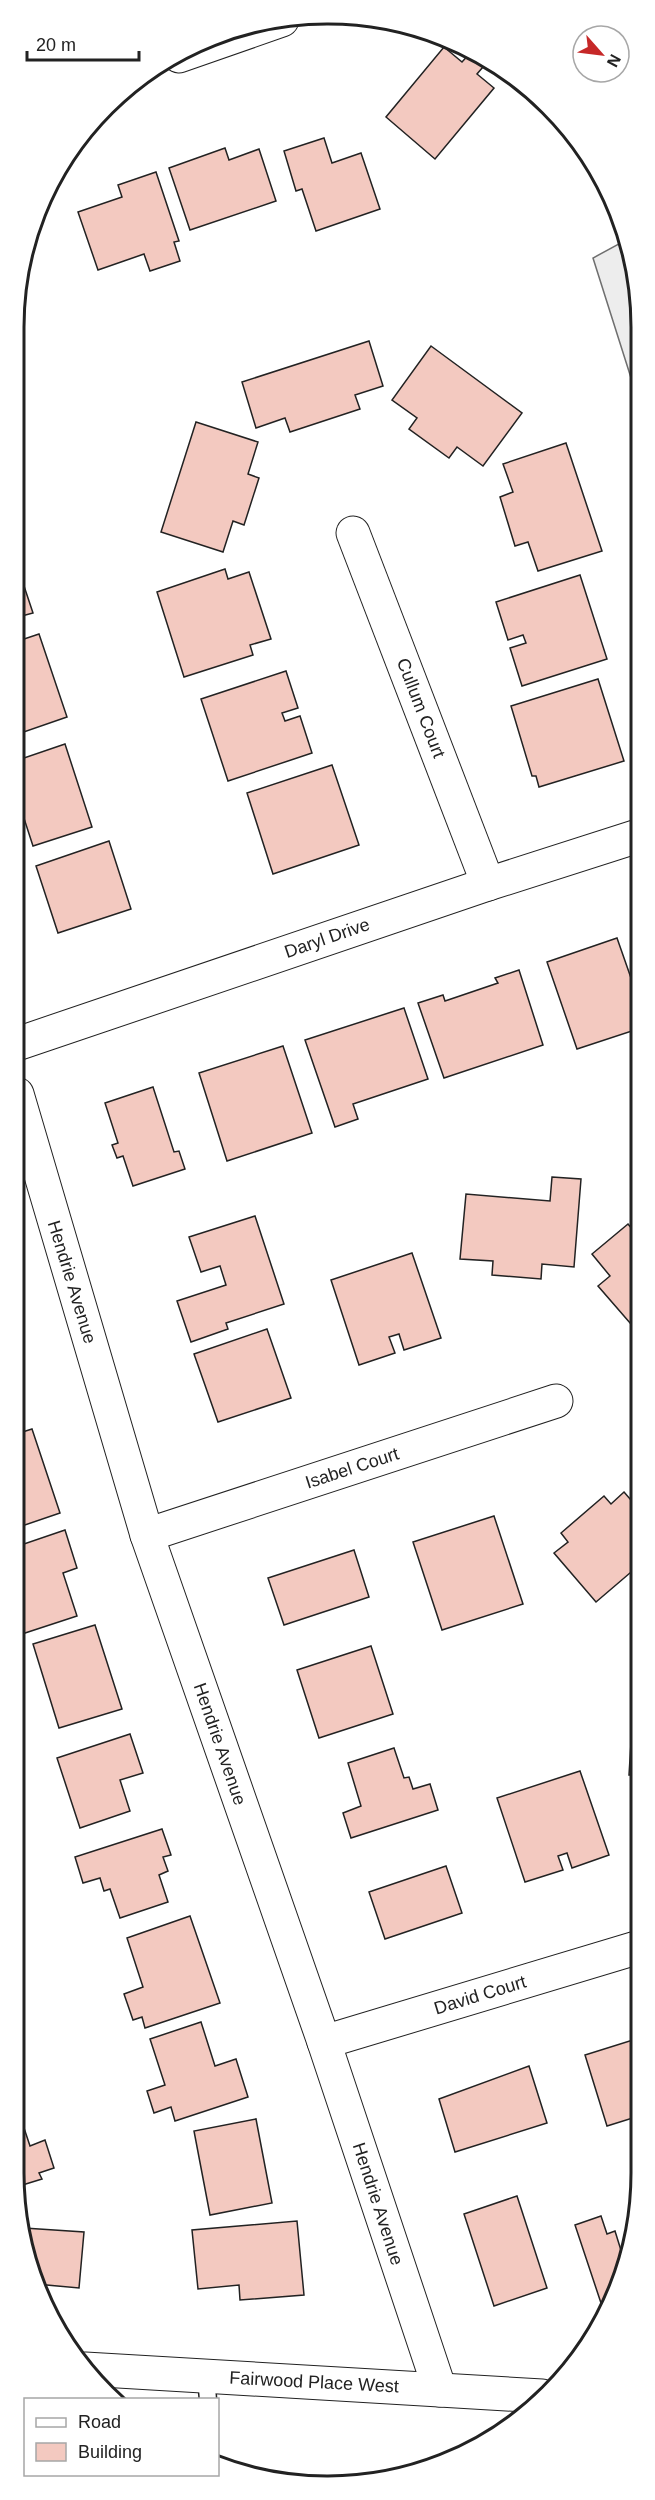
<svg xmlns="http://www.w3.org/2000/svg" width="655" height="2500" viewBox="0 0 655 2500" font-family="Helvetica,sans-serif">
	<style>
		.parking { fill: #ededed; stroke: #6f6f6f; stroke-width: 1.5 }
		.building { fill: #f3c9c0; stroke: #222; stroke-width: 1.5 }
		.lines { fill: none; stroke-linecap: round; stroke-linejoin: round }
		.service-casing { stroke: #222; stroke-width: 19 }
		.minor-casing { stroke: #222; stroke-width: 35 }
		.service { stroke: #fff; stroke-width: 16 }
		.minor { stroke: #fff; stroke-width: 33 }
		.labels { text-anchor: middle; stroke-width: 4.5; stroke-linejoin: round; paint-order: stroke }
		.street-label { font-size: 18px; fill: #222; stroke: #fff }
		.rim { fill: none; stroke: #222; stroke-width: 3 }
	</style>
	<rect width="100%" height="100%" fill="#fff"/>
	<path class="parking" d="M 626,240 L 639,287 L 639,403 L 593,258 Z"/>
	<g class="building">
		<path d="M 444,47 L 462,62 L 472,51 L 489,60 L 477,74 L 494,88 L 435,159 L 386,117 Z"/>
		<path d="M 324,138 L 332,163 L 361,153 L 380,209 L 316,231 L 302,189 L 296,191 L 284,151 Z"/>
		<path d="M 225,148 L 229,160 L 259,149 L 276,201 L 190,230 L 169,168 Z"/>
		<path d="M 156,172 L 179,241 L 174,242 L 180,261 L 150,271 L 144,254 L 98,270 L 78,212 L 122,197 L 118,185 Z"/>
		<path d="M 26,251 L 29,262 L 20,265 Z"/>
		<path d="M 369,341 L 383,386 L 355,395 L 360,409 L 290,432 L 285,418 L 256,428 L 242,382 Z"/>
		<path d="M 431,346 L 522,413 L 483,466 L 457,447 L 449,458 L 409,429 L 417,418 L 392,400 Z"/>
		<path d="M 196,422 L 258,442 L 248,474 L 259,478 L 244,525 L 233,521 L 223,552 L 161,532 Z"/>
		<path d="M 566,443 L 602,551 L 538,571 L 528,542 L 515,546 L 500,497 L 513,492 L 503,464 Z"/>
		<path d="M 225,569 L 228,579 L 249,572 L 271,639 L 250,645 L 253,655 L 184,677 L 157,592 Z"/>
		<path d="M 19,571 L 33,613 L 18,617 Z"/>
		<path d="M 580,575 L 607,659 L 522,686 L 510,648 L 526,643 L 523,635 L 508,640 L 496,602 Z"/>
		<path d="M 39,634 L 67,717 L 18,734 L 18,641 Z"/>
		<path d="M 286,671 L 298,708 L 282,713 L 285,721 L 300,716 L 312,753 L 228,781 L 201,699 Z"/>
		<path d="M 598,679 L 624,761 L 539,787 L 536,776 L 532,776 L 511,706 Z"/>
		<path d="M 65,744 L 92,827 L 33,846 L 18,800 L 18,760 Z"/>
		<path d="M 332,765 L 359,845 L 273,874 L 247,793 Z"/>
		<path d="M 109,841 L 131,909 L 58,933 L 36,866 Z"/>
		<path d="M 617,938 L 638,998 L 638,1029 L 577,1049 L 547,962 Z"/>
		<path d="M 519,970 L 543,1045 L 444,1078 L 418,1003 L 443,995 L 445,1001 L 498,983 L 495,978 Z"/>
		<path d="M 404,1008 L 428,1079 L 353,1104 L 358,1119 L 335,1127 L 305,1040 Z"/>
		<path d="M 283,1046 L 312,1133 L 227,1161 L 199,1073 Z"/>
		<path d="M 153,1087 L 174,1152 L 179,1151 L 185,1169 L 133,1186 L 123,1156 L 117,1158 L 112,1145 L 118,1143 L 105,1103 Z"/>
		<path d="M 552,1177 L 581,1179 L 574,1267 L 542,1264 L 541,1279 L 492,1275 L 493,1261 L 460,1259 L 466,1194 L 550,1201 Z"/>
		<path d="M 255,1216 L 284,1304 L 226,1323 L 228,1329 L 191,1342 L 177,1301 L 226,1285 L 220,1266 L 201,1272 L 189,1237 Z"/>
		<path d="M 628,1224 L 637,1235 L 637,1331 L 598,1286 L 610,1276 L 592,1254 Z"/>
		<path d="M 412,1253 L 441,1338 L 404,1350 L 399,1334 L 389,1337 L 395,1353 L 359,1365 L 331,1280 Z"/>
		<path d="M 267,1329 L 291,1398 L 218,1422 L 194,1354 Z"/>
		<path d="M 32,1429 L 60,1513 L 16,1528 L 16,1434 Z"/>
		<path d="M 624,1492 L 637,1507 L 637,1567 L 596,1602 L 554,1553 L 568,1542 L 561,1533 L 604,1496 L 611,1504 Z"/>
		<path d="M 494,1516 L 523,1604 L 442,1630 L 413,1542 Z"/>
		<path d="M 65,1530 L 77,1568 L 63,1573 L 77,1616 L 22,1634 L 15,1613 L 15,1547 Z"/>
		<path d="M 354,1550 L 369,1597 L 284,1625 L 268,1578 Z"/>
		<path d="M 95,1625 L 122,1709 L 59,1728 L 33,1644 Z"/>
		<path d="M 371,1646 L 393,1714 L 319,1738 L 297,1670 Z"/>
		<path d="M 633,1711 L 636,1711 L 636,1775 L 629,1775 Z"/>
		<path d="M 130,1734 L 143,1773 L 120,1780 L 130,1811 L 80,1828 L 57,1758 Z"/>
		<path d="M 394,1748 L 404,1778 L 409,1777 L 413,1789 L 430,1784 L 438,1810 L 351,1838 L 343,1813 L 361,1806 L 348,1763 Z"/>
		<path d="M 580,1771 L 609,1855 L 572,1868 L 567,1853 L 558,1856 L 563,1870 L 525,1882 L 497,1798 Z"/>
		<path d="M 162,1829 L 171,1855 L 163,1857 L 168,1871 L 159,1875 L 168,1902 L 120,1918 L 110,1889 L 104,1891 L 100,1878 L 83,1883 L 75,1857 Z"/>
		<path d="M 446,1866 L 462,1913 L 385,1939 L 369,1892 Z"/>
		<path d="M 190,1916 L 220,2003 L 145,2028 L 142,2017 L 133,2020 L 124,1994 L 143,1987 L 127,1938 Z"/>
		<path d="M 201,2022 L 215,2066 L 236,2059 L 248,2097 L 175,2121 L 171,2107 L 154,2113 L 147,2091 L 165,2085 L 150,2039 Z"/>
		<path d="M 636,2039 L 636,2117 L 607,2126 L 585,2055 Z"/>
		<path d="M 529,2066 L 547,2123 L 455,2152 L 439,2099 Z"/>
		<path d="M 14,2098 L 30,2146 L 45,2140 L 54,2168 L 39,2173 L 42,2179 L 16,2187 L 14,2172 Z"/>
		<path d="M 256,2119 L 272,2203 L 210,2215 L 194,2131 Z"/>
		<path d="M 517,2196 L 547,2288 L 494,2306 L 464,2214 Z"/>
		<path d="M 601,2216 L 607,2234 L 615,2231 L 624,2260 L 608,2301 L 601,2303 L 575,2225 Z"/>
		<path d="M 297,2221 L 304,2295 L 240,2300 L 239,2285 L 198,2289 L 192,2230 Z"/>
		<path d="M 24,2228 L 84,2232 L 79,2288 L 36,2284 Z"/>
	</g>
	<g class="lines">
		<defs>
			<path id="service" d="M 206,2376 L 208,2400"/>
			<g id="minor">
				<path d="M 179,56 L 282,20"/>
				<path d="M 353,533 L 488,884"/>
				<path d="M 17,1044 L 488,884 L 638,836"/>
				<path d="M 17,1094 L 147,1535 L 324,2042 L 440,2390"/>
				<path d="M 147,1535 L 556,1401"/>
				<path d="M 324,2042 L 636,1948"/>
				<path d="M 85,2369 L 542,2396"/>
			</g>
		</defs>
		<use href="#service" class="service-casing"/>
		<use href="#minor" class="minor-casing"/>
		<use href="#service" class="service"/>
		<use href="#minor" class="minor"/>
	</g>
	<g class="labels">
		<g class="street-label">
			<text transform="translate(421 708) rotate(69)" y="6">Cullum Court</text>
			<text transform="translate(327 938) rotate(-19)" y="6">Daryl Drive</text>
			<text transform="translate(72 1282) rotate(73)" y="6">Hendrie Avenue</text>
			<text transform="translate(352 1468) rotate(-18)" y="6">Isabel Court</text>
			<text transform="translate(220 1744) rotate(71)" y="6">Hendrie Avenue</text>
			<text transform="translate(480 1995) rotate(-17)" y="6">David Court</text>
			<text transform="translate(378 2204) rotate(72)" y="6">Hendrie Avenue</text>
			<text transform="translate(314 2382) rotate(3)" y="6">Fairwood Place West</text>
		</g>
	</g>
	<path d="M0 0H655V2500H0ZM327 24H328A303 303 0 0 1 631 327V2173A303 303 0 0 1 328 2476H327A303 303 0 0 1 24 2173V327A303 303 0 0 1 327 24Z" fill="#fff" fill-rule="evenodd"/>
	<path class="rim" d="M327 24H328A303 303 0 0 1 631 327V2173A303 303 0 0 1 328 2476H327A303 303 0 0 1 24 2173V327A303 303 0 0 1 327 24Z"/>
	<rect x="24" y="2398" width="195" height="78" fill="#ffffff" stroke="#a7a7a7" stroke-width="1.5"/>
	<rect x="36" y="2418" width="30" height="9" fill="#ffffff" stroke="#a7a7a7" stroke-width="1.5"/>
	<text x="78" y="2428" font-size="18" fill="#222222">Road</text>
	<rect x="36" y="2443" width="30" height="18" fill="#f3c9c0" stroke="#a7a7a7" stroke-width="1.5"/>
	<text x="78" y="2458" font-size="18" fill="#222222">Building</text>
	<g transform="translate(601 54) rotate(118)"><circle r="28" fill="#ffffff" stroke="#a7a7a7" stroke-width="1.5"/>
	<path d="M0-4.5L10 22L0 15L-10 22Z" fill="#c62828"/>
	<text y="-9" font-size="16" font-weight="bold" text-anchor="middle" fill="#222222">N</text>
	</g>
	<path d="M27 51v9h112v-9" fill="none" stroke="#222222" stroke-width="3"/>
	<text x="36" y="51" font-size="18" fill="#222222" stroke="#ffffff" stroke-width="4.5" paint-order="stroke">20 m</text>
</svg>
